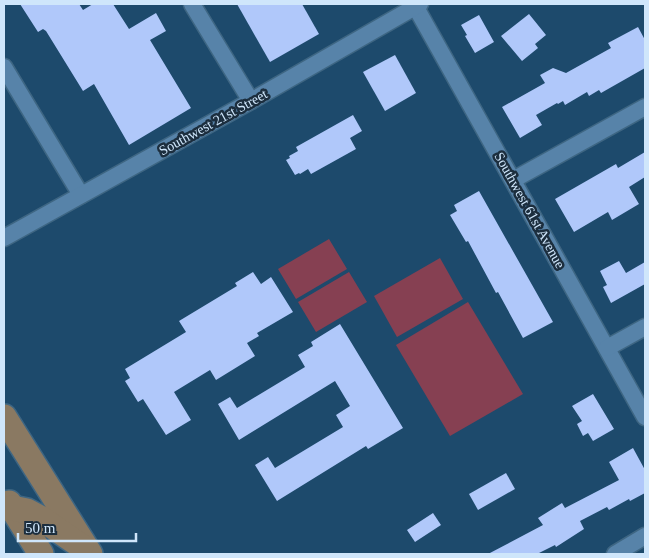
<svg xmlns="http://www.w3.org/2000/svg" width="649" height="558" viewBox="0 0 649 558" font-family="Georgia,serif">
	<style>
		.green { fill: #864052 }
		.building { fill: #b0c8fa }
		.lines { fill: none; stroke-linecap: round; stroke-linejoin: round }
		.minor-casing { stroke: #3e6683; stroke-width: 19 }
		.primary-casing { stroke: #3e6683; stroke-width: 28 }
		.minor { stroke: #5783a9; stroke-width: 16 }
		.primary { stroke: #8a7962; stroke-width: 25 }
		.labels { text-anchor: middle; stroke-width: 5; stroke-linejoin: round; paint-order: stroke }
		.street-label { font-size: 14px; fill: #cfe6fb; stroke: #1c2e3e }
	</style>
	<rect width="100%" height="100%" fill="#1d4a6c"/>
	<g class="green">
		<path d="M 329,239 L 347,269 L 296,299 L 278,269 Z"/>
		<path d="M 440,258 L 463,299 L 397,337 L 374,296 Z"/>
		<path d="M 349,272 L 367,302 L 316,332 L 298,302 Z"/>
		<path d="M 468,302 L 523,394 L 450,436 L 396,345 Z"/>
	</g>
	<g class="building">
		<path d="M 20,4 L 79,4 L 83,10 L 93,4 L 113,4 L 129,29 L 156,13 L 166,31 L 150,40 L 191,108 L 129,145 L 94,84 L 83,91 L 46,31 L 43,29 L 38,32 Z"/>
		<path d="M 237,4 L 302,4 L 319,34 L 270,62 Z"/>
		<path d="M 529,14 L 546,35 L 535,44 L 538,48 L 522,61 L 501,36 Z"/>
		<path d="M 479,15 L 494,42 L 475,53 L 465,36 L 467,35 L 461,25 Z"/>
		<path d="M 638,27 L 645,40 L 645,68 L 601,93 L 599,90 L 589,96 L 587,92 L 565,105 L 563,101 L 558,104 L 557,103 L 536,115 L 542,125 L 520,138 L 502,107 L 545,83 L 540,75 L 553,68 L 566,73 L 611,48 L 608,43 Z"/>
		<path d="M 395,55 L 416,93 L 385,111 L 363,72 Z"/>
		<path d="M 353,115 L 362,131 L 350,138 L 356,149 L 311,174 L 308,169 L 300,174 L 299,173 L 295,175 L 286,160 L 290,158 L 289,156 L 298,151 L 296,147 Z"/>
		<path d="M 645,152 L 645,177 L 629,187 L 639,204 L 612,220 L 608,212 L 574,232 L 555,199 L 616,164 L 618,168 Z"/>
		<path d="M 479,191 L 553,322 L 523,338 L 498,292 L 496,293 L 468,241 L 466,242 L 450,215 L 457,211 L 454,205 Z"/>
		<path d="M 619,261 L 626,273 L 645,262 L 645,284 L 611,303 L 603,287 L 607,285 L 600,271 Z"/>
		<path d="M 253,272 L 261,284 L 271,277 L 293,312 L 257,333 L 259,336 L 247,343 L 255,356 L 216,380 L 210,370 L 174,392 L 191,420 L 166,435 L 143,399 L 138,402 L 125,381 L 130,378 L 125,369 L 186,332 L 179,321 L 237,286 L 235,283 Z"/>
		<path d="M 340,324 L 403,428 L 368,449 L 366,446 L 277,501 L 255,465 L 268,457 L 275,468 L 343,427 L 336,415 L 350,406 L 335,381 L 239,440 L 218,404 L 230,397 L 237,408 L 305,367 L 298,355 L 313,346 L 311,342 Z"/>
		<path d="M 593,394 L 614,429 L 593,441 L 588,433 L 583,436 L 577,424 L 582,421 L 572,406 Z"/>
		<path d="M 633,448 L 645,470 L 645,493 L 630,501 L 629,499 L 609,510 L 607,507 L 580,521 L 584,529 L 556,547 L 555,545 L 537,554 L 488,554 L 543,525 L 538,518 L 562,503 L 565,508 L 619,480 L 609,462 Z"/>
		<path d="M 506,473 L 515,489 L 478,510 L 469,494 Z"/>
		<path d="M 433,513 L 441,525 L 415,542 L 407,530 Z"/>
	</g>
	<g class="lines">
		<defs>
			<g id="minor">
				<path d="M 192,4 L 251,101"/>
				<path d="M 414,4 L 645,417"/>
				<path d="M 4,67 L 81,195"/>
				<path d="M 513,180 L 645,107"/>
				<path d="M 4,238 L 251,101 L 420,4"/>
				<path d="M 607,348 L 645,327"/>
				<path d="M 615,554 L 645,536"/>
			</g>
			<g id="primary">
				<path d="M 4,417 L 90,554"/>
				<path d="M 9,503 L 41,554"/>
				<path d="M 12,508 L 27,511 L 42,519 L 81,546"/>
			</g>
		</defs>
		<use href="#minor" class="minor-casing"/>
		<use href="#primary" class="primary-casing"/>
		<use href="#minor" class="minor"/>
		<use href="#primary" class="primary"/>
	</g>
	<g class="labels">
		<g class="street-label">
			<text transform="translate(213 122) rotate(-29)" y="5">Southwest 21st Street</text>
			<text transform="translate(530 210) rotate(61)" y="5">Southwest 61st Avenue</text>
		</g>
	</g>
	<rect width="649" height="558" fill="none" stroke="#cfe6fb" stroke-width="10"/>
	<path d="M18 533v8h118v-8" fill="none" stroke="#cfe6fb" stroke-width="2.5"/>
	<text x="25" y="533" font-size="15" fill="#cfe6fb" stroke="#1c2e3e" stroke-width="4" paint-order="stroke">50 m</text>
</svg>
